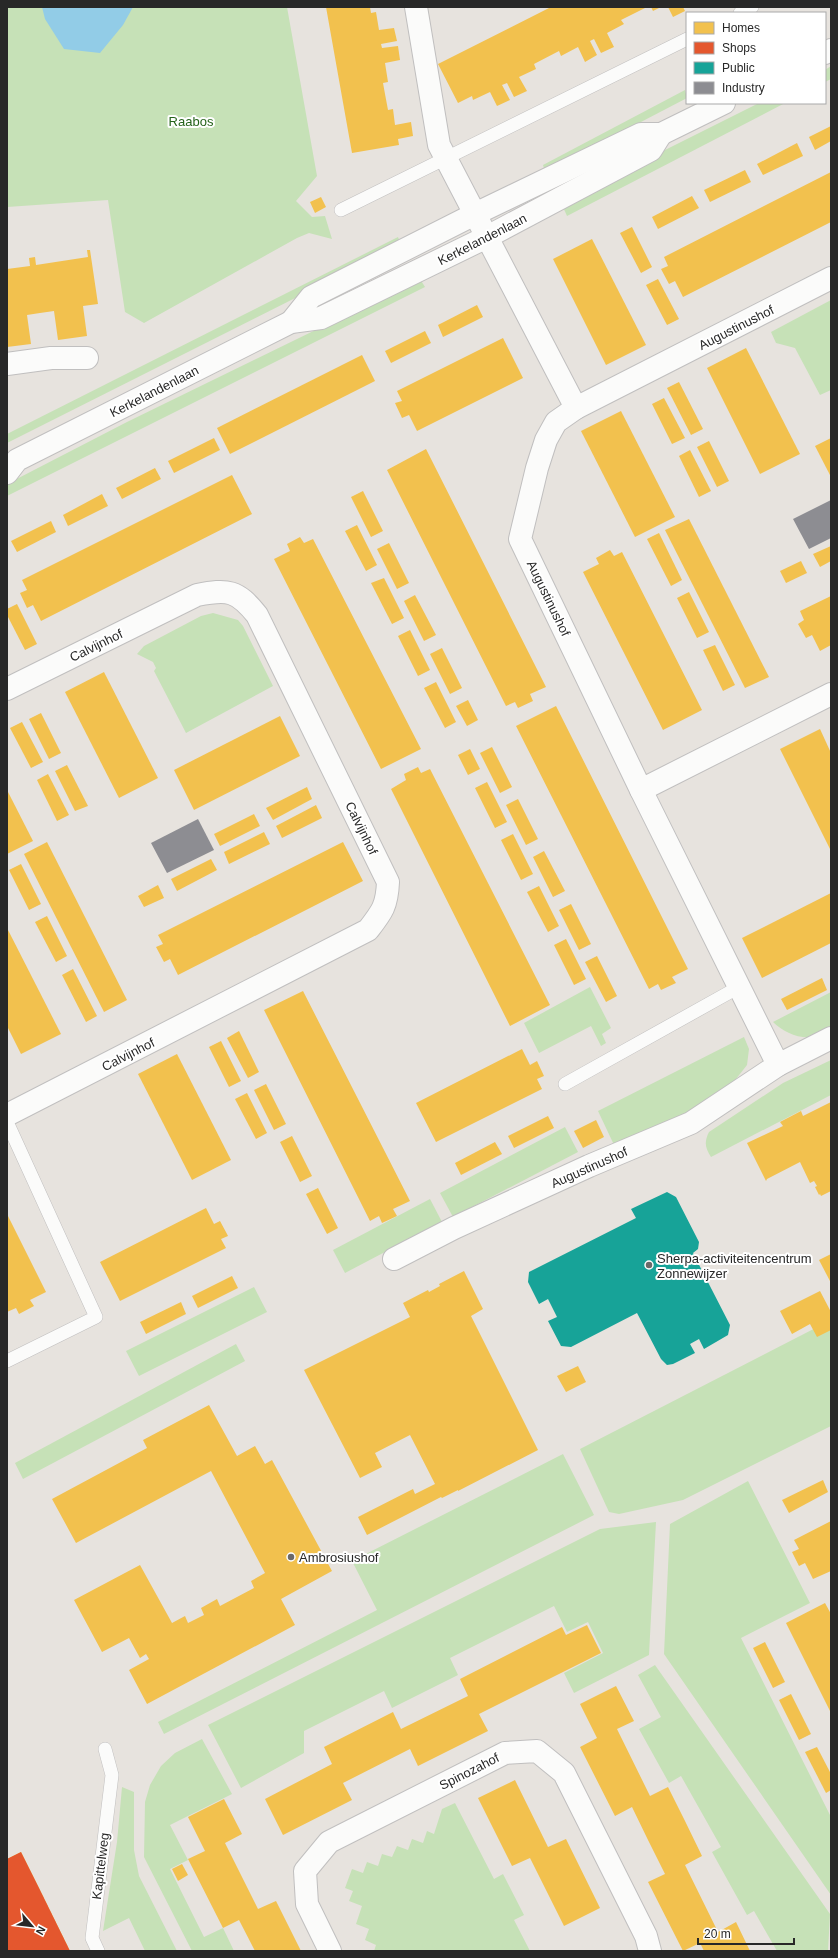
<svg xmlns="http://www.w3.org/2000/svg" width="838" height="1958" viewBox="0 0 838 1958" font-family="Arial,sans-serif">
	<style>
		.green { fill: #c6e1b7 }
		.water { fill: #92cce7 }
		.homes { fill: #f2c14e }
		.shops { fill: #e4572e }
		.public { fill: #17a398 }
		.industry { fill: #8d8d92 }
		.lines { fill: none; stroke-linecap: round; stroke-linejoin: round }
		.service-casing { stroke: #c0bfbf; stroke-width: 14 }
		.minor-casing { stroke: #c0bfbf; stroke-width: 24 }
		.tertiary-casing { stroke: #c0bfbf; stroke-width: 24 }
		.service { stroke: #fbfbfa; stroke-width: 13 }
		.minor { stroke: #fbfbfa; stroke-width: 22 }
		.tertiary { stroke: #fbfbfa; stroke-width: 22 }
		.poi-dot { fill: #6b6968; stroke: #fff; stroke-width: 1.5 }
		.labels { text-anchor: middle; stroke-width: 4; stroke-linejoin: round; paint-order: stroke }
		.park-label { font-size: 13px; fill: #25631b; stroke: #fff }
		.street-label { font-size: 13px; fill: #282828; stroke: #fff }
		.poi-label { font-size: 13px; fill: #282828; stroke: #fff; text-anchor: start }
	</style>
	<rect width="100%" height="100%" fill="#e7e3de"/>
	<g class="green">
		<path d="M 7,7 L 287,7 L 317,176 L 296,201 L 312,217 L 325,216 L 332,239 L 309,233 L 297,238 L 144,323 L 125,312 L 108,200 L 7,207 Z"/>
		<path d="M 831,66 L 831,79 L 825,82 L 825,70 Z"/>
		<path d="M 685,90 L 687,98 L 545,172 L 543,165 Z"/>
		<path d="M 759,103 L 785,103 L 567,216 L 563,207 L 649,158 Z"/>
		<path d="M 398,237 L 400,242 L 327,282 L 7,443 L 7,434 Z"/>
		<path d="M 420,279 L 425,287 L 7,496 L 7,484 L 127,422 Z"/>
		<path d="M 831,300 L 831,390 L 820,395 L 795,348 L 776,343 L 771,332 Z"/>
		<path d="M 213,613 L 238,620 L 243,626 L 273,686 L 186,733 L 154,671 L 156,668 L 153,662 L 137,654 L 144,646 L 201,616 Z"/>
		<path d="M 590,987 L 611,1028 L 602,1034 L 606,1043 L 601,1046 L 591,1026 L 539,1053 L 524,1023 Z"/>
		<path d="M 831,992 L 831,1028 C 826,1031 822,1034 817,1036 C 802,1041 783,1032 773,1022 Z"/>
		<path d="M 744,1037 L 749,1049 L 747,1065 L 732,1084 L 671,1125 L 615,1147 L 598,1111 Z"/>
		<path d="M 831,1060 L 831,1095 L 711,1157 C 705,1148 704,1142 709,1132 L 783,1083 Z"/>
		<path d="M 565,1127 L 578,1152 L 453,1217 L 440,1193 Z"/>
		<path d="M 430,1199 L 442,1222 L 345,1273 L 333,1250 Z"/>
		<path d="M 254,1287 L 267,1312 L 139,1376 L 126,1351 Z"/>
		<path d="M 831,1320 L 831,1426 L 683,1500 L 619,1514 L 609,1512 L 580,1449 Z"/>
		<path d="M 236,1344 L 245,1361 L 23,1479 L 15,1463 Z"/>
		<path d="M 563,1454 L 594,1515 L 164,1734 L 158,1722 L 377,1610 L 352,1561 Z"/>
		<path d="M 748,1481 L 810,1603 L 741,1638 L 831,1817 L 831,1895 L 664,1654 L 670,1524 Z"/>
		<path d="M 656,1522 L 649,1655 L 574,1693 L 564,1673 L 603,1653 L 588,1622 L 567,1632 L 554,1606 L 450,1658 L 458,1675 L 392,1708 L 384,1691 L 304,1731 L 304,1753 L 241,1788 L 208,1725 L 600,1529 Z"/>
		<path d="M 655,1665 L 830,1914 L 828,1951 L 777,1951 L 754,1911 L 747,1915 L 712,1852 L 721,1847 L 681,1776 L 669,1783 L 639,1729 L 661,1717 L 638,1675 Z"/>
		<path d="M 202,1739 L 232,1794 L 170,1825 L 188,1860 L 170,1869 L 204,1937 L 223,1928 L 234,1951 L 192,1951 L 144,1857 L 145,1802 L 150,1785 L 161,1766 L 175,1753 Z"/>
		<path d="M 122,1787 L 134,1792 L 134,1850 L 139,1876 L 177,1951 L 145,1951 L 129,1918 L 103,1931 L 117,1842 Z"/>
		<path d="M 455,1803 L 494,1879 L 503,1874 L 524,1915 L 514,1920 L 530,1951 L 374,1951 L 376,1945 L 365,1940 L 369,1929 L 356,1924 L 362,1906 L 349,1901 L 353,1891 L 345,1888 L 352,1869 L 363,1873 L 367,1862 L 378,1866 L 382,1854 L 392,1857 L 397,1846 L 408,1850 L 412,1839 L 423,1843 L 427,1831 L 434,1834 L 442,1809 Z"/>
	</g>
	<path class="water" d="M 42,7 L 133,7 L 123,25 L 100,53 L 64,49 L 45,19 Z"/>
	<g class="homes">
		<path d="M 326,7 L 370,7 L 371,13 L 376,12 L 379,30 L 394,28 L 397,41 L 381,44 L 382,48 L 398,46 L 400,60 L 385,63 L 388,82 L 383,83 L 385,94 L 388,110 L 393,109 L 395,125 L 411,122 L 413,136 L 398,139 L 399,145 L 352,153 Z"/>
		<path d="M 551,7 L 647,7 L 621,20 L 624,24 L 607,33 L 614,47 L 601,53 L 594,39 L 590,41 L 597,55 L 585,62 L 578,47 L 561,56 L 559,51 L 534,64 L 536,69 L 519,77 L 527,91 L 514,97 L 507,83 L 502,85 L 510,100 L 497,106 L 490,92 L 473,100 L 472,96 L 458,103 L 438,64 Z"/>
		<path d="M 651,7 L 661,7 L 653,11 Z"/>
		<path d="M 668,7 L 683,7 L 685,11 L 673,17 Z"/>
		<path d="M 831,126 L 831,141 L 815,150 L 809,137 Z"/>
		<path d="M 797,143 L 803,156 L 763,175 L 757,164 Z"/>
		<path d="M 745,170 L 751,182 L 710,202 L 704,190 Z"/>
		<path d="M 831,172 L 831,222 L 683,297 L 675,281 L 669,284 L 661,269 L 668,266 L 664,257 Z"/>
		<path d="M 692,196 L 699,208 L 658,229 L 652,217 Z"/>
		<path d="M 321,197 L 326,207 L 315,213 L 310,202 Z"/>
		<path d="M 632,227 L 652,267 L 641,273 L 620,233 Z"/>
		<path d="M 592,239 L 646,345 L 606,365 L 553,259 Z"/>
		<path d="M 87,250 L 90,250 L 98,304 L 83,306 L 87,336 L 58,340 L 54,311 L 40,313 L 27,315 L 31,344 L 7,347 L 7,269 L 30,266 L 29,258 L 35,257 L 36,265 L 88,257 Z"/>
		<path d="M 658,279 L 679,319 L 667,325 L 646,285 Z"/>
		<path d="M 477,305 L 483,317 L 443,337 L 438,325 Z"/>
		<path d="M 425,331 L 431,343 L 391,363 L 385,351 Z"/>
		<path d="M 503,338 L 523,378 L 417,431 L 409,415 L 402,418 L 395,403 L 402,401 L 397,391 Z"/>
		<path d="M 746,348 L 800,454 L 760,474 L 707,368 Z"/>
		<path d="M 362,355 L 375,381 L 230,454 L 217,428 Z"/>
		<path d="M 679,382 L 703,429 L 691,435 L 667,388 Z"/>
		<path d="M 664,398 L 685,438 L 672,444 L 652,404 Z"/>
		<path d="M 621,411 L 675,517 L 635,537 L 581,431 Z"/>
		<path d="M 214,438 L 220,450 L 174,473 L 168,461 Z"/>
		<path d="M 831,438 L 831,477 L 815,446 Z"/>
		<path d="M 709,441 L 729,481 L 717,487 L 697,447 Z"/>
		<path d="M 426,449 L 546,687 L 530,694 L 533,701 L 518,708 L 515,702 L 506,706 L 387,470 Z"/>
		<path d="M 690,450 L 711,491 L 699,497 L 679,456 Z"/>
		<path d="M 155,468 L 161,479 L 122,499 L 116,488 Z"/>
		<path d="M 232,475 L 252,514 L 41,621 L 33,605 L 27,608 L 20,593 L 27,590 L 22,580 Z"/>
		<path d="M 363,491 L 383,531 L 371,537 L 351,497 Z"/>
		<path d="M 102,494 L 108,506 L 68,526 L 63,515 Z"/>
		<path d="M 689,519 L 769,677 L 745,688 L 665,530 Z"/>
		<path d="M 51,521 L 56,532 L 17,552 L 11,541 Z"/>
		<path d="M 357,525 L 377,565 L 366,571 L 345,531 Z"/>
		<path d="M 659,533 L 682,580 L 671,586 L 647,539 Z"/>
		<path d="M 300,537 L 304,543 L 313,539 L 421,749 L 381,769 L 274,559 L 290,551 L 287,544 Z"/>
		<path d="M 389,543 L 409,583 L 397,589 L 377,549 Z"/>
		<path d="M 831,546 L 831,561 L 820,567 L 813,554 Z"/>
		<path d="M 610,550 L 614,556 L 622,552 L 702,710 L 663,730 L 583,572 L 599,564 L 596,558 Z"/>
		<path d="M 801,561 L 807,573 L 786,583 L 780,571 Z"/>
		<path d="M 384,578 L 404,618 L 392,624 L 371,583 Z"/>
		<path d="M 689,592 L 709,632 L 697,638 L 677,598 Z"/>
		<path d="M 415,595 L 436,635 L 424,641 L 404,601 Z"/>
		<path d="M 831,596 L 831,645 L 820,651 L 812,635 L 806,638 L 798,624 L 804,620 L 800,611 Z"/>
		<path d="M 17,604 L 37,644 L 25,650 L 7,615 L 7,609 Z"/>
		<path d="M 410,630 L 430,670 L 418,676 L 398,636 Z"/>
		<path d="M 715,645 L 735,685 L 723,691 L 703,650 Z"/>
		<path d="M 442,648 L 462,688 L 450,694 L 430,654 Z"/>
		<path d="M 104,672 L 158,778 L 119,798 L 65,692 Z"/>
		<path d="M 436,682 L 456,722 L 445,728 L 424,688 Z"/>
		<path d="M 468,700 L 478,720 L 467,726 L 456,706 Z"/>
		<path d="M 556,706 L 688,969 L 672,977 L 676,983 L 661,990 L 658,984 L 649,989 L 516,726 Z"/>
		<path d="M 41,713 L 61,753 L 49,759 L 29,719 Z"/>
		<path d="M 280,716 L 300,756 L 194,810 L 174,770 Z"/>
		<path d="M 22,722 L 43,762 L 31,768 L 10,728 Z"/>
		<path d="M 820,729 L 831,753 L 831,851 L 780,749 Z"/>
		<path d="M 492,747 L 512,787 L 500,793 L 480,753 Z"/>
		<path d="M 470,749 L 480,769 L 468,775 L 458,755 Z"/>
		<path d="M 67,765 L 88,806 L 75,811 L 55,771 Z"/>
		<path d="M 418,767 L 421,773 L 430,769 L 550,1005 L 510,1026 L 391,789 L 406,780 L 404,774 Z"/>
		<path d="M 48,774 L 69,815 L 57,821 L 37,780 Z"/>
		<path d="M 487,782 L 507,822 L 495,828 L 475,788 Z"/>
		<path d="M 307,787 L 312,799 L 273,820 L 266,808 Z"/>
		<path d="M 7,790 L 33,841 L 7,854 Z"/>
		<path d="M 518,799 L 538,839 L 526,845 L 506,805 Z"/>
		<path d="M 316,805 L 322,818 L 282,838 L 276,826 Z"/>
		<path d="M 254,814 L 260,826 L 220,846 L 214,834 Z"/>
		<path d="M 264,832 L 270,844 L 229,864 L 224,852 Z"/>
		<path d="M 513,834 L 533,874 L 521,880 L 501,840 Z"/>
		<path d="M 47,842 L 127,1000 L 104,1012 L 24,854 Z"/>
		<path d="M 343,842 L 363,881 L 178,975 L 170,959 L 164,962 L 156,947 L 163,944 L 158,935 Z"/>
		<path d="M 544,851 L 565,891 L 553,897 L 533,857 Z"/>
		<path d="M 211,859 L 217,870 L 177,891 L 171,879 Z"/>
		<path d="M 21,864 L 41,904 L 29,910 L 9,870 Z"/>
		<path d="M 158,885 L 164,898 L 144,907 L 138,896 Z"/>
		<path d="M 539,886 L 559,926 L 548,932 L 527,892 Z"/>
		<path d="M 831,893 L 831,943 L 762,978 L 742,938 Z"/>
		<path d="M 571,904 L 591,944 L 579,950 L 559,910 Z"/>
		<path d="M 47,916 L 67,956 L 56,962 L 35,922 Z"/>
		<path d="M 7,928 L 61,1034 L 21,1054 L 7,1026 Z"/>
		<path d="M 566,939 L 586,979 L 574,985 L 554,945 Z"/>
		<path d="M 597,956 L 617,996 L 606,1002 L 585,962 Z"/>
		<path d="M 73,969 L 97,1016 L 86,1022 L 62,975 Z"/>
		<path d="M 822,978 L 827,990 L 787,1010 L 781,999 Z"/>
		<path d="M 303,991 L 410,1201 L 393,1209 L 397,1216 L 382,1223 L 379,1216 L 370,1221 L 264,1010 Z"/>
		<path d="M 239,1031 L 259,1072 L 248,1078 L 227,1038 Z"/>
		<path d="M 221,1041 L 241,1081 L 229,1087 L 209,1047 Z"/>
		<path d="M 522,1049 L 530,1065 L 537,1061 L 544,1076 L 537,1079 L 542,1089 L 436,1142 L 416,1103 Z"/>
		<path d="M 177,1054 L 231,1160 L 192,1180 L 138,1074 Z"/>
		<path d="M 266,1084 L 286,1124 L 274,1130 L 254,1090 Z"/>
		<path d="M 247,1093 L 267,1133 L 256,1139 L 235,1099 Z"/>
		<path d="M 831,1102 L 831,1191 L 821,1196 L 820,1194 L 819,1195 L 815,1187 L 817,1186 L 814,1181 L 810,1183 L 800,1162 L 767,1179 L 766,1181 L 747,1143 L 783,1126 L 780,1122 L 801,1111 L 803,1116 Z"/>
		<path d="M 548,1116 L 554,1128 L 514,1148 L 508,1136 Z"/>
		<path d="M 596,1120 L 604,1137 L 583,1148 L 574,1131 Z"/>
		<path d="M 292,1136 L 312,1176 L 300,1182 L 280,1142 Z"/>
		<path d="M 495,1142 L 502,1154 L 461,1175 L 455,1163 Z"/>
		<path d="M 318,1188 L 338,1228 L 327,1234 L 306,1194 Z"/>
		<path d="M 206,1208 L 214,1224 L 220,1221 L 227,1234 L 228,1236 L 221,1239 L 226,1248 L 120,1301 L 100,1262 Z"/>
		<path d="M 7,1214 L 46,1292 L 30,1300 L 34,1306 L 19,1314 L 16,1308 L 7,1312 Z"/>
		<path d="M 831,1254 L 831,1283 L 819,1260 Z"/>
		<path d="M 464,1271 L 483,1309 L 471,1316 L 538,1450 L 458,1491 L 458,1490 L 442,1498 L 441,1497 L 367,1535 L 358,1517 L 413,1489 L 415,1494 L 435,1484 L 410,1435 L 375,1453 L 382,1467 L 360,1478 L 304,1370 L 410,1317 L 403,1303 L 428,1290 L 429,1292 L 440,1286 L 439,1284 Z"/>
		<path d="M 232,1276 L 238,1288 L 198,1308 L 192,1296 Z"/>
		<path d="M 820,1291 L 831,1312 L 831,1330 L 817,1337 L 810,1324 L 792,1334 L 780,1311 Z"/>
		<path d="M 181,1302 L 186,1314 L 146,1334 L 140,1322 Z"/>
		<path d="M 578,1366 L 586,1382 L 566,1392 L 557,1376 Z"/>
		<path d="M 209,1405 L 237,1456 L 255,1446 L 265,1464 L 272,1460 L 332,1571 L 281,1599 L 295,1625 L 147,1704 L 129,1670 L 149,1659 L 146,1654 L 140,1658 L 129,1638 L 102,1652 L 74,1600 L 140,1565 L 172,1623 L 185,1616 L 188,1623 L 204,1615 L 201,1608 L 217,1599 L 220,1606 L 254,1588 L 251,1581 L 265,1573 L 211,1471 L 76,1543 L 52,1499 L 147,1448 L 143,1440 Z"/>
		<path d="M 823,1480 L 828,1492 L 789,1513 L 782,1500 Z"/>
		<path d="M 831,1521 L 831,1571 L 813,1579 L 805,1563 L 799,1566 L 792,1552 L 799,1549 L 794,1540 Z"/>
		<path d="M 825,1603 L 831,1614 L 831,1713 L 786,1623 Z"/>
		<path d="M 587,1625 L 601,1653 L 479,1714 L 488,1731 L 418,1766 L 410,1749 L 343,1783 L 352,1800 L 283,1835 L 265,1799 L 332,1764 L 324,1747 L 393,1712 L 401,1729 L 468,1696 L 460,1679 L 562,1627 L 566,1635 Z"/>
		<path d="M 765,1642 L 785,1682 L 773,1688 L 753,1648 Z"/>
		<path d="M 616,1686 L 634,1721 L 617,1729 L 650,1796 L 668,1787 L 685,1821 L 702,1856 L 685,1865 L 718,1932 L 736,1922 L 750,1951 L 704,1951 L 700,1943 L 683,1951 L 648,1882 L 665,1874 L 648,1840 L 632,1807 L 615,1816 L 580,1747 L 597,1738 L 580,1704 Z"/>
		<path d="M 791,1694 L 811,1734 L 799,1740 L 779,1700 Z"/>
		<path d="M 817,1747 L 831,1774 L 831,1790 L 826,1793 L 805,1752 Z"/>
		<path d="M 515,1780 L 548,1847 L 566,1839 L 600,1908 L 564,1926 L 530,1858 L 512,1866 L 478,1798 Z"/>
		<path d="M 224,1799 L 242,1834 L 225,1843 L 258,1909 L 276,1901 L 301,1951 L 255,1951 L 239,1920 L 223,1928 L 188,1859 L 205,1851 L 188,1817 Z"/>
		<path d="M 21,1852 L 38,1886 L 70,1951 L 7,1951 L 7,1859 Z"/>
		<path d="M 182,1864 L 188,1875 L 178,1881 L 172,1869 Z"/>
	</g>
	<path class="shops" d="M 21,1852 L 38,1886 L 70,1951 L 7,1951 L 7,1859 Z"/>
	<path class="public" d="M 667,1192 L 676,1197 L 699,1242 L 698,1249 L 693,1253 L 730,1325 L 728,1335 L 704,1349 L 699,1339 L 690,1344 L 695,1353 L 673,1364 L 667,1365 L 661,1359 L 637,1313 L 571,1347 L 561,1346 L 548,1321 L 557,1317 L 548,1299 L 539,1304 L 528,1282 L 529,1272 L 636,1218 L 631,1209 Z"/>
	<g class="industry">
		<path d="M 831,500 L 831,538 L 809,549 L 793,519 Z"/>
		<path d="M 198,819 L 214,850 L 167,873 L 151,843 Z"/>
	</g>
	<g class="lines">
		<defs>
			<g id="service">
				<path d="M 740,13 L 752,7"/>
				<path d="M 341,210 L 687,39"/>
				<path d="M 565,1084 L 739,987"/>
				<path d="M 7,1122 L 96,1317 L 7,1361"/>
				<path d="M 98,1951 L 92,1938 L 112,1775 L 105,1749"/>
			</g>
			<g id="minor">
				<path d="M 416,7 L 439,145 L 576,408"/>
				<path d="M 831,278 L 576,408 L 556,422 L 546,440 L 537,468 L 520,539 L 641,790 L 831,694"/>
				<path d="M 7,364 L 51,358 L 87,358"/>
				<path d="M 7,689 L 197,595 C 228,589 237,590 257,615 L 388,882 C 387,906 382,912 368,930 L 7,1115"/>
				<path d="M 641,790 L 778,1065"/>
				<path d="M 394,1259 L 454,1228 L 589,1166 L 691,1123 L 778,1065 L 831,1038"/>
				<path d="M 330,1951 L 307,1904 L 305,1871 L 329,1842 L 505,1753 L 537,1751 L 564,1773 L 646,1936 L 650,1951"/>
			</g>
			<g id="tertiary">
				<path d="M 825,53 L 831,50"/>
				<path d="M 291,322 L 311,297 L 475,214 L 641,134 L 661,134 L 724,103"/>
				<path d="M 7,473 L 17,460 L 291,322 L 321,318 L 487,237 L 651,150 L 661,134"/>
			</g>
		</defs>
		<use href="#service" class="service-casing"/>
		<use href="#minor" class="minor-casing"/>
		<use href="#tertiary" class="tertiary-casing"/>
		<use href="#service" class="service"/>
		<use href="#minor" class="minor"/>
		<use href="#tertiary" class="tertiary"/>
	</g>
	<g class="poi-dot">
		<circle cx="649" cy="1265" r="4"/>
		<circle cx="291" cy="1557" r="4"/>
	</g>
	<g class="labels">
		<g class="park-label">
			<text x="191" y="126">Raabos</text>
		</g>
		<g class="street-label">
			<text transform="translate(482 239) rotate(-27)" y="5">Kerkelandenlaan</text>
			<text transform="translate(736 327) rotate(-27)" y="5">Augustinushof</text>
			<text transform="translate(154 391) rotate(-27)" y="5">Kerkelandenlaan</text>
			<text transform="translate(549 598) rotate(64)" y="5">Augustinushof</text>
			<text transform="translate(96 645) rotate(-26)" y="5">Calvijnhof</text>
			<text transform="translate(362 828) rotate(64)" y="5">Calvijnhof</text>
			<text transform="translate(128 1054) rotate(-27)" y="5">Calvijnhof</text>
			<text transform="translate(589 1167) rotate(-24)" y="5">Augustinushof</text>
			<text transform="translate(469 1771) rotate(-27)" y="5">Spinozahof</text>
			<text transform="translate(100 1866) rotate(-83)" y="5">Kapittelweg</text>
		</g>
		<g class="poi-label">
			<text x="657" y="1263">Sherpa-activiteitencentrum<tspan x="657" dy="15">Zonnewijzer</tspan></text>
			<text x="299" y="1562">Ambrosiushof</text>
		</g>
	</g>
	<rect width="838" height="1958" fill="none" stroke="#282828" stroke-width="16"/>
	<rect x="686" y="12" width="140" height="92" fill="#ffffff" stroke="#a9a9a9"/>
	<rect x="694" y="22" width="20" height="12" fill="#f2c14e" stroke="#a9a9a9"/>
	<text x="722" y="32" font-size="12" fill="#282828">Homes</text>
	<rect x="694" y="42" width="20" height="12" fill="#e4572e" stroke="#a9a9a9"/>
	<text x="722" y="52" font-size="12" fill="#282828">Shops</text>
	<rect x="694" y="62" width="20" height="12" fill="#17a398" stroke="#a9a9a9"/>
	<text x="722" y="72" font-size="12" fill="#282828">Public</text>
	<rect x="694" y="82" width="20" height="12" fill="#8d8d92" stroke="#a9a9a9"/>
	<text x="722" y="92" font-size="12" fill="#282828">Industry</text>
	<g transform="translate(32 1926) rotate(118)" stroke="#ffffff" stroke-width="3" paint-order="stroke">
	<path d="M0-3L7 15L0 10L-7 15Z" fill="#282828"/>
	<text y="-6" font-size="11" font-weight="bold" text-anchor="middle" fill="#282828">N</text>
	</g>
	<path d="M698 1938v6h96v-6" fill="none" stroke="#282828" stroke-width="2"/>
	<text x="704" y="1938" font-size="12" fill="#282828" stroke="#ffffff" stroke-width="3" paint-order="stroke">20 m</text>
</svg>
